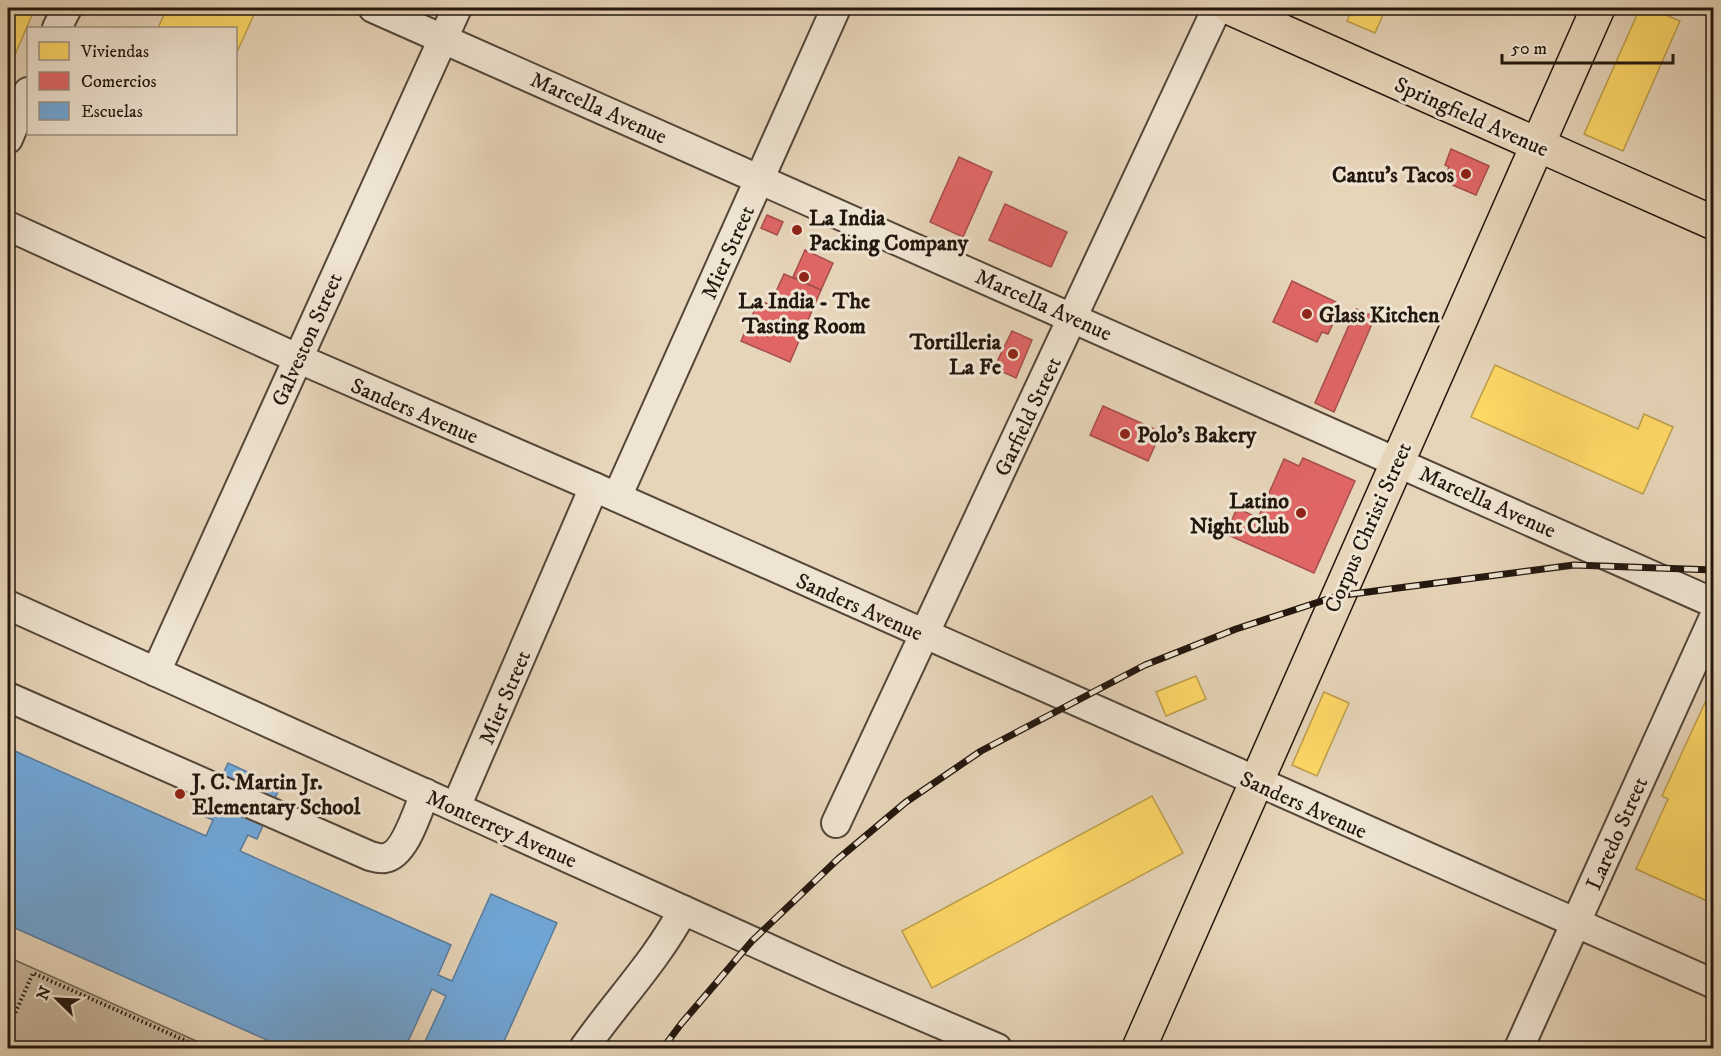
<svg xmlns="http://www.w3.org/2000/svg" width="1721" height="1056" viewBox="0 0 1721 1056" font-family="'IM FELL DW Pica',serif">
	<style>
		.green { fill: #c6b59c; stroke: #746655; stroke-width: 1.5 }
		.homes { fill: #ffd966; stroke: #bd9f4c; stroke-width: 1.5 }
		.shops { fill: #e06666; stroke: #a74e4c; stroke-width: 1.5 }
		.schools { fill: #6fa8dc; stroke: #587c9e; stroke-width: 1.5 }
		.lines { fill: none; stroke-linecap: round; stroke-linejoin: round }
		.minor-casing { stroke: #544639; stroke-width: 32 }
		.major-casing { stroke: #23170e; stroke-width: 36 }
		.path { stroke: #23170e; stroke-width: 4; stroke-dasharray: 1.5 3; stroke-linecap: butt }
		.minor { stroke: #efe4d2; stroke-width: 28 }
		.major { stroke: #e7d5b9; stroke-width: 33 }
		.rail-casing { stroke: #23170e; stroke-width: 7 }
		.rail { stroke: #efe4d2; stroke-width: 4.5; stroke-dasharray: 14; stroke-linecap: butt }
		.poi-dot { fill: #8f2418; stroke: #efe4d2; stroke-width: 2 }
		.labels { text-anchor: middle; stroke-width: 6; stroke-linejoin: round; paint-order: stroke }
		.street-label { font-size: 22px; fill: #23170e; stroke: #efe4d2 }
		.poi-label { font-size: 22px; font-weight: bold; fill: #23170e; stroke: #efe4d2; text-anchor: start }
	</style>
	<rect width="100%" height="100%" fill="#e7d5b9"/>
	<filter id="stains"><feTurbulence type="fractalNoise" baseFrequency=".00333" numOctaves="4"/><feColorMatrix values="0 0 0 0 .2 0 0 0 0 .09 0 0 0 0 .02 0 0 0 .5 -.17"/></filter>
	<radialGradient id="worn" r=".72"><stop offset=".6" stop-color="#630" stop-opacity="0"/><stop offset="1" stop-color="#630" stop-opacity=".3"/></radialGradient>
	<path class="green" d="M 8,957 L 212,1048 L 8,1048 Z"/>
	<g class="homes">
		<path d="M 8,8 L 35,8 L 8,71 Z"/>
		<path d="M 167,8 L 257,8 L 236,54 L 236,28 L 158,28 Z"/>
		<path d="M 1348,8 L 1386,8 L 1375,33 L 1347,21 L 1352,9 Z"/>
		<path d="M 1640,8 L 1649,8 L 1680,21 L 1623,151 L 1584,134 Z"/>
		<path d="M 1495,365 L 1638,429 L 1644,414 L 1673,427 L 1643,494 L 1471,417 Z"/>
		<path d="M 1196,676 L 1206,699 L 1166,716 L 1156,692 Z"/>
		<path d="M 1714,683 L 1714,904 L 1636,869 L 1668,799 L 1662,796 Z"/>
		<path d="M 1324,692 L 1349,703 L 1317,776 L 1292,765 Z"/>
		<path d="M 1152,796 L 1183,853 L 932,988 L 902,931 Z"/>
	</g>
	<g class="shops">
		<path d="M 1451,149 L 1489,166 L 1476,195 L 1443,181 L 1449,167 L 1445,165 Z"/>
		<path d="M 959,157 L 992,172 L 963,237 L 930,222 Z"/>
		<path d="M 1005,204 L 1067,232 L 1051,267 L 989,240 Z"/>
		<path d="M 767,215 L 783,222 L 777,235 L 761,228 Z"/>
		<path d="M 805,250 L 833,263 L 821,290 L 793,277 Z"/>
		<path d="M 784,274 L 821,290 L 790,362 L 741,341 L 759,300 L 770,305 Z"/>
		<path d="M 1292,281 L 1336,302 L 1335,304 L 1341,307 L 1328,334 L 1322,332 L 1317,342 L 1273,322 Z"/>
		<path d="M 1356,309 L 1375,317 L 1334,412 L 1315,403 Z"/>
		<path d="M 1012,331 L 1032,340 L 1016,378 L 994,368 Z"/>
		<path d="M 1103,406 L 1161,432 L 1148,461 L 1090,435 Z"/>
		<path d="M 1303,458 L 1355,481 L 1314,573 L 1226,534 L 1237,508 L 1258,518 L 1284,459 L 1299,466 Z"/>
	</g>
	<path class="schools" d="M 8,748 L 206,836 L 213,820 L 204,816 L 228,763 L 280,787 L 257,839 L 248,835 L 240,851 L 451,945 L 438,975 L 452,981 L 491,894 L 557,923 L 501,1048 L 422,1048 L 446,996 L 432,989 L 405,1048 L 285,1048 L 8,925 Z"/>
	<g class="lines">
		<defs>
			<g id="minor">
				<path d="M 373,8 L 1714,603"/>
				<path d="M 57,28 L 67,8"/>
				<path d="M 8,139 L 28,92"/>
				<path d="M 8,226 L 297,358 L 594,487 L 1714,984"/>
				<path d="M 617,497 L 836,8"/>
				<path d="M 8,605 L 838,980 L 997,1048"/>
				<path d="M 156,672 L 457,8"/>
				<path d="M 8,697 L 370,856 C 374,857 380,859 385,858 C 405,855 418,810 425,793"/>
				<path d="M 456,807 L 594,487"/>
				<path d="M 836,823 L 1217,8"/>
				<path d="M 584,1048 C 616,1002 657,960 683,910"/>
				<path d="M 1519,1048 L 1714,617"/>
			</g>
			<g id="major">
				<path d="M 1230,8 L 1714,223"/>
				<path d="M 1139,1048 L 1598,8"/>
			</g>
		</defs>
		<use href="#minor" class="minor-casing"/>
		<use href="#major" class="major-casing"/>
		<path class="path" d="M 8,1029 L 33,973 L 202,1048"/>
		<use href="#minor" class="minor"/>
		<use href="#major" class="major"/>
		<defs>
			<path id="rail" d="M 663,1048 L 681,1024 L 752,941 L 838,859 L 906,802 L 981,751 L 1145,665 L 1236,629 L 1337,596 L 1574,565 L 1714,570"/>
		</defs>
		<use href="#rail" class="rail-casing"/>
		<use href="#rail" class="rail"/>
	</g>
	<g class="poi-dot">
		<circle cx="1466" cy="174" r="6"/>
		<circle cx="797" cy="230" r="6"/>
		<circle cx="804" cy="277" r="6"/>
		<circle cx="1307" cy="314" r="6"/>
		<circle cx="1013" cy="354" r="6"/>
		<circle cx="1125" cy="434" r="6"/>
		<circle cx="1301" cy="513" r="6"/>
		<circle cx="180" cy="794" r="6"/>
	</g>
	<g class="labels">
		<g class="street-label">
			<text transform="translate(599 107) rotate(24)" y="8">Marcella Avenue</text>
			<text transform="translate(1472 116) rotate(24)" y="8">Springfield Avenue</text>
			<text transform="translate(727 252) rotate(-66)" y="8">Mier Street</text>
			<text transform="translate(1044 304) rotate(24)" y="8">Marcella Avenue</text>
			<text transform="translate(306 339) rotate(-66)" y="8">Galveston Street</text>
			<text transform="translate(415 410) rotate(23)" y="8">Sanders Avenue</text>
			<text transform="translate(1027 416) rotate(-65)" y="8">Garfield Street</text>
			<text transform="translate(1488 501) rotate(24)" y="8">Marcella Avenue</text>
			<text transform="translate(1367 527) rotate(-66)" y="8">Corpus Christi Street</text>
			<text transform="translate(860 606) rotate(24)" y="8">Sanders Avenue</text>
			<text transform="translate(504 697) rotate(-67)" y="8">Mier Street</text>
			<text transform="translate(1304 804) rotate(24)" y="8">Sanders Avenue</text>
			<text transform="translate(502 828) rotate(24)" y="8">Monterrey Avenue</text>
			<text transform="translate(1616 833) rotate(-66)" y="8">Laredo Street</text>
		</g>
		<g class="poi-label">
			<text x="1454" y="182" text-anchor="end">Cantu's Tacos</text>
			<text x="809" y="225">La India<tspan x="809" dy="25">Packing Company</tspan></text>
			<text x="804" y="308" text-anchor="middle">La India - The<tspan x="804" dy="25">Tasting Room</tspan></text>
			<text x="1319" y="322">Glass Kitchen</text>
			<text x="1001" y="349" text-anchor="end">Tortilleria<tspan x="1001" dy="25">La Fe</tspan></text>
			<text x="1137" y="442">Polo's Bakery</text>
			<text x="1289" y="508" text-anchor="end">Latino<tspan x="1289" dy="25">Night Club</tspan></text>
			<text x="192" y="789">J. C. Martin Jr.<tspan x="192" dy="25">Elementary School</tspan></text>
		</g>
	</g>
	<rect width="1721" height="1056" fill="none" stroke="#e7d5b9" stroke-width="30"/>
	<rect x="9" y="9" width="1703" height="1038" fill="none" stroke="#23170e" stroke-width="3"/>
	<rect x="15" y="15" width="1691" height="1026" fill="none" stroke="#23170e" stroke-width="1.5"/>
	<rect x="27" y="27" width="210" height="108" fill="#efe4d2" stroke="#9d9284" stroke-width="1.5"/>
	<rect x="39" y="42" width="30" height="18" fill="#ffd966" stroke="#9d9284" stroke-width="1.5"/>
	<text x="81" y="57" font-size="18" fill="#23170e">Viviendas</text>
	<rect x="39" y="72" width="30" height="18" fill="#e06666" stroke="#9d9284" stroke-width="1.5"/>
	<text x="81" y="87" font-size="18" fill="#23170e">Comercios</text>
	<rect x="39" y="102" width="30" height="18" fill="#6fa8dc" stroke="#9d9284" stroke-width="1.5"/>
	<text x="81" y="117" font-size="18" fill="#23170e">Escuelas</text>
	<g transform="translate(57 999) rotate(294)" stroke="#efe4d2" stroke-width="4.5" paint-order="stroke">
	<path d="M0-4.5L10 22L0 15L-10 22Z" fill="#23170e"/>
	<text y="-9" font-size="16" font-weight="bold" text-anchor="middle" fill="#23170e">N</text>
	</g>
	<path d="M1502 54v9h171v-9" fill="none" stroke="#23170e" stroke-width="3"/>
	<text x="1511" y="54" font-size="18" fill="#23170e" stroke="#efe4d2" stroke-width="4.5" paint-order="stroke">50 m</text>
	<rect width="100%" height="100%" filter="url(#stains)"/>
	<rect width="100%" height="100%" fill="url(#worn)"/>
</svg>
